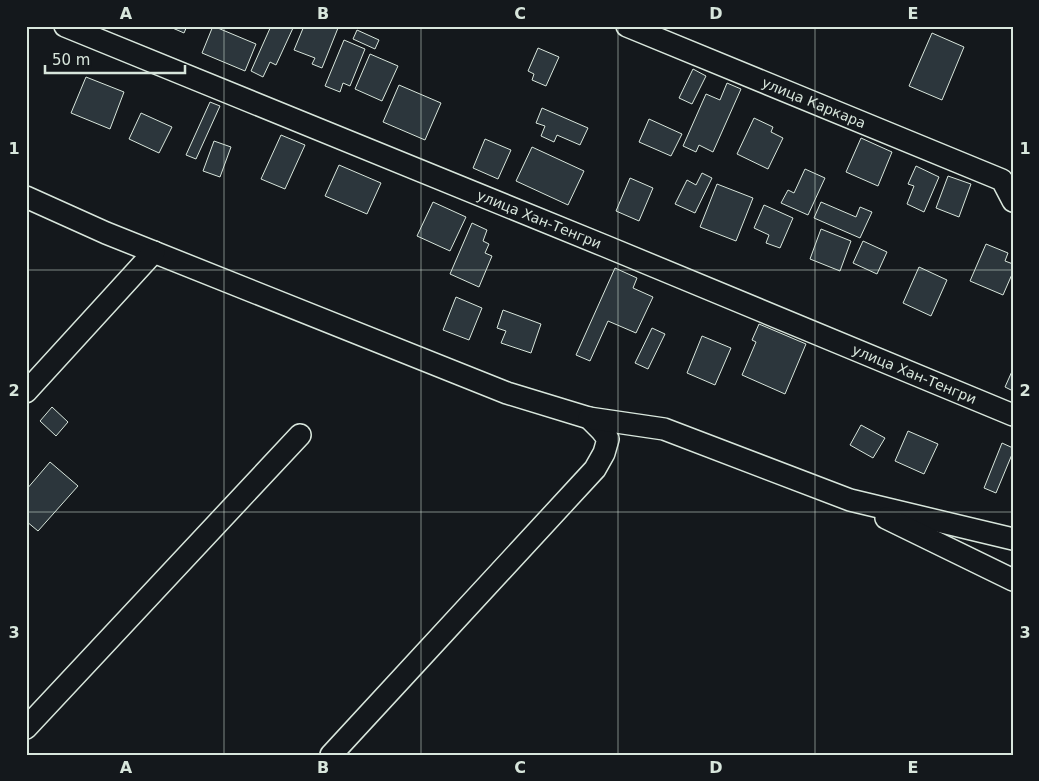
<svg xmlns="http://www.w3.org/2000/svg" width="1039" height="781" viewBox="0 0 1039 781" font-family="'DejaVu Sans',sans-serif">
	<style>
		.building { fill: #2c363c; stroke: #d8e6dc }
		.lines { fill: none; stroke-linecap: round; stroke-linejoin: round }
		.minor-casing { stroke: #d8e6dc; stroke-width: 24 }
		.minor { stroke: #14181c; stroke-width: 21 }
		.grid { fill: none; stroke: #d8e6dc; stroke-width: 1; stroke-opacity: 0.55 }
		.labels { text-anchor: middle; stroke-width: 4; stroke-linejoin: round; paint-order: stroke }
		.street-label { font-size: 14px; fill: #d8e6dc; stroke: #14181c }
		.neatline { fill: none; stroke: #d8e6dc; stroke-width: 2 }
		.grid-label { font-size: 16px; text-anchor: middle; font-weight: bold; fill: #d8e6dc }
	</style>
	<rect width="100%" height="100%" fill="#14181c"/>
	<g class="building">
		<path d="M 168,26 L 187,26 L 184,33 Z"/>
		<path d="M 213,26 L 256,44 L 245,71 L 202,53 Z"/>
		<path d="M 271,26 L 289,26 L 293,28 L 276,65 L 270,62 L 263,77 L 251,71 Z"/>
		<path d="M 304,26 L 334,26 L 338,28 L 322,68 L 312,64 L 315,58 L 294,50 Z"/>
		<path d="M 357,30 L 379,40 L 375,49 L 353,39 Z"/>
		<path d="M 932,33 L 964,47 L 942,100 L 909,86 Z"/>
		<path d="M 344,40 L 365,49 L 350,86 L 343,83 L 340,92 L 325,86 Z"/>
		<path d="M 538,48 L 559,57 L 546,86 L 532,80 L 534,74 L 528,71 Z"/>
		<path d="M 370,54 L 398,66 L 382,101 L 355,89 Z"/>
		<path d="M 693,69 L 706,76 L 692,104 L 679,98 Z"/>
		<path d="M 86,77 L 124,92 L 110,129 L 71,113 Z"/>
		<path d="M 727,83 L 741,89 L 713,152 L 699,145 L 696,152 L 683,146 L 706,94 L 720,100 Z"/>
		<path d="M 399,85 L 441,103 L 425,140 L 383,122 Z"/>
		<path d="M 210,102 L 220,106 L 196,159 L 186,155 Z"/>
		<path d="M 542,108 L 588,128 L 580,145 L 557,135 L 554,142 L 541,136 L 545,126 L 536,123 Z"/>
		<path d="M 141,113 L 172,127 L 159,153 L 129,139 Z"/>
		<path d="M 754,118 L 773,127 L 771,132 L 783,138 L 768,169 L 737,154 Z"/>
		<path d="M 649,119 L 682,134 L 671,156 L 639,142 Z"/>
		<path d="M 281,135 L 305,145 L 285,189 L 261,179 Z"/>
		<path d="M 861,138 L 892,152 L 878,186 L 846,172 Z"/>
		<path d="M 485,139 L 511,150 L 498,179 L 473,168 Z"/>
		<path d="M 214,141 L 231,147 L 220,177 L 203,171 Z"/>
		<path d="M 532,147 L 584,171 L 568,205 L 516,181 Z"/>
		<path d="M 339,165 L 381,183 L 367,214 L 325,196 Z"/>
		<path d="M 916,166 L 939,177 L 924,212 L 907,204 L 914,186 L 908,184 Z"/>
		<path d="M 805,169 L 825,178 L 808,215 L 781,203 L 788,190 L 794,193 Z"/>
		<path d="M 702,173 L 712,178 L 695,213 L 675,204 L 687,180 L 696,185 Z"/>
		<path d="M 948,176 L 971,184 L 959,217 L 936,208 Z"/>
		<path d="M 630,178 L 653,188 L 639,221 L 616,211 Z"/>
		<path d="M 717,184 L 753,198 L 736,241 L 700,227 Z"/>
		<path d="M 433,202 L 466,217 L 450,251 L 417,236 Z"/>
		<path d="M 821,202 L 856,217 L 860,207 L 872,212 L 860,238 L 814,218 Z"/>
		<path d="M 764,205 L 793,218 L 780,248 L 766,243 L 769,235 L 754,228 Z"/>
		<path d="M 472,223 L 487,230 L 483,241 L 489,244 L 485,253 L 492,256 L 479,287 L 450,274 Z"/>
		<path d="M 821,229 L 851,241 L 840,271 L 810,259 Z"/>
		<path d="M 863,241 L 887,252 L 877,274 L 853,263 Z"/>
		<path d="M 986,244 L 1008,253 L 1005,261 L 1013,264 L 1013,272 L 1003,295 L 970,281 Z"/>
		<path d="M 919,267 L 947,280 L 931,316 L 903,303 Z"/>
		<path d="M 615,268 L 637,278 L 633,288 L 653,297 L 636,333 L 608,321 L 590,361 L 576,355 Z"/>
		<path d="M 456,297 L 482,308 L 469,340 L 443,330 Z"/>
		<path d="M 503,310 L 541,324 L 531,353 L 501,343 L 506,331 L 497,328 Z"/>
		<path d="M 759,324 L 806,344 L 785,394 L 742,375 L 756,342 L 752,340 Z"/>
		<path d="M 652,328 L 665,334 L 648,369 L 635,363 Z"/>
		<path d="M 702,336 L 731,348 L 715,385 L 687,373 Z"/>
		<path d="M 1013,369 L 1013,391 L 1005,387 Z"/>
		<path d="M 52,407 L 68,422 L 56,436 L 40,421 Z"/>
		<path d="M 861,425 L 885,438 L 873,458 L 850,445 Z"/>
		<path d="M 908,431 L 938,444 L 924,474 L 895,461 Z"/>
		<path d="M 1002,443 L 1013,448 L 1013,452 L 996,493 L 984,488 Z"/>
		<path d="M 50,462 L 78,486 L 38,531 L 26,521 L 26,490 Z"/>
	</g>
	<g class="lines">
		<defs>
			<g id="minor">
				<path id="s1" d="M 65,26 L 605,246 L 1013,415"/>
				<path id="s2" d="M 627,26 L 1002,180 L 1013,201"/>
				<path d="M 26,197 L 106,233 L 507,393 L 589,418 L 601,430 L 608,439 L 604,453 L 595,469 L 331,755"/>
				<path d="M 26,392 L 154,252"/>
				<path d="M 589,418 L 664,429 L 850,500 L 1013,539"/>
				<path d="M 886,518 L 1013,580"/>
				<path d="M 26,728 L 300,435"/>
			</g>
		</defs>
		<use href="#minor" class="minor-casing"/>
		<use href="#minor" class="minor"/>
	</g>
	<path class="grid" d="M 224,26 L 224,755M 421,26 L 421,755M 618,26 L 618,755M 815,26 L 815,755M 26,270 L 1013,270M 26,512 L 1013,512"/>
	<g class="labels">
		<g class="street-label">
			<text dy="5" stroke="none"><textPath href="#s2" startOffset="202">улица Каркара</textPath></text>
			<text dy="5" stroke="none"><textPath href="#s1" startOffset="512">улица Хан-Тенгри</textPath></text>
			<text dy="5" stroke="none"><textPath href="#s1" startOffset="918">улица Хан-Тенгри</textPath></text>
		</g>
	</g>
	<rect width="1039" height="781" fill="none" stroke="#14181c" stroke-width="55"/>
	<path d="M45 65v8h140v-8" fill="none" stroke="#d8e6dc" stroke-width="2.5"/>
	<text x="52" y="65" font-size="15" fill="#d8e6dc" stroke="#14181c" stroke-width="4" paint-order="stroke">50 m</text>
	<rect x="28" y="28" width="984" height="726" class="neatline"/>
	<g class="grid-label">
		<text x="126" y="19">A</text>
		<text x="323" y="19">B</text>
		<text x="520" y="19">C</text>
		<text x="716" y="19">D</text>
		<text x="913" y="19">E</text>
		<text x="14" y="154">1</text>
		<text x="1025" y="154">1</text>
		<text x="14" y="396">2</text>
		<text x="1025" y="396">2</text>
		<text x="14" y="638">3</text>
		<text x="1025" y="638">3</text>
		<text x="126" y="773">A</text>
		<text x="323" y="773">B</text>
		<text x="520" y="773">C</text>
		<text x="716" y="773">D</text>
		<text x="913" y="773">E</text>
	</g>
</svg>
